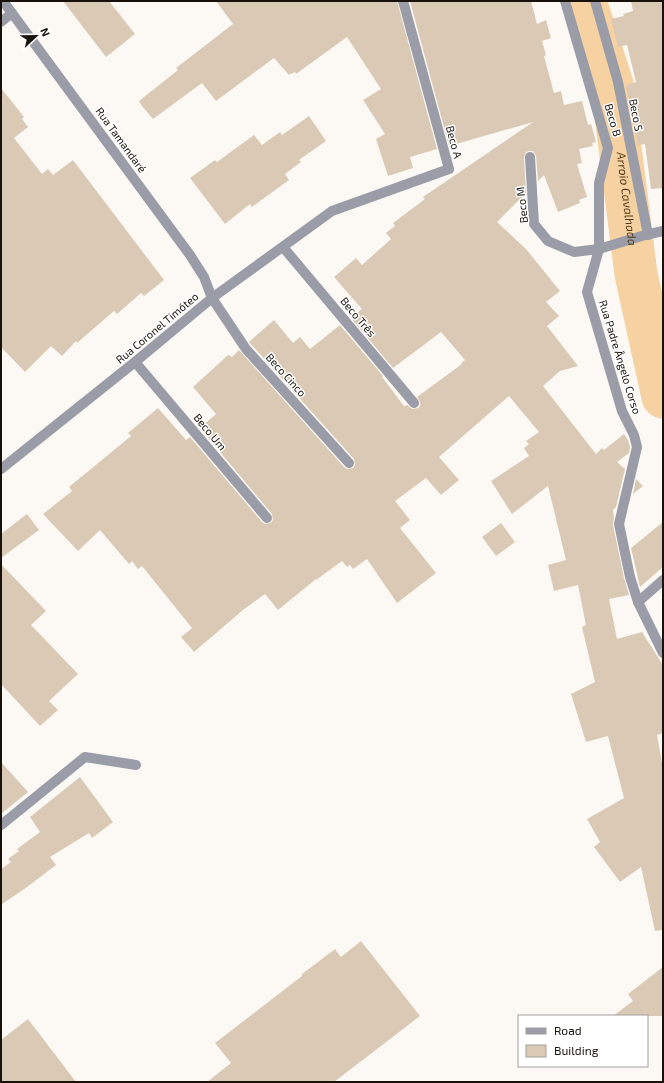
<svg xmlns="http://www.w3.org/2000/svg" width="664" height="1083" viewBox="0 0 664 1083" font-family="'Exo 2',sans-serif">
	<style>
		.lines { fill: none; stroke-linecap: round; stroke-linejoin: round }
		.river { stroke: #f6d1a2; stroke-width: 43 }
		.building { fill: #dacab5 }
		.lane { stroke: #9a9da7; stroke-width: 10 }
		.street { stroke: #9a9da7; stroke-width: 10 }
		.labels { text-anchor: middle; stroke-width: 3; stroke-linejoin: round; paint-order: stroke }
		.street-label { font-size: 11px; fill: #18120b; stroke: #fff }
		.water-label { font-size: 12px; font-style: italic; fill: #513814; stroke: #fff }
	</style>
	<rect width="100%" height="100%" fill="#fcf9f5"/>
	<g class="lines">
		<path class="river" id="s1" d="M 585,1 L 612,84 L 636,274 L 663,397"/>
	</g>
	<g class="building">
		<path d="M 63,1 L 109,1 L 135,34 L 106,57 Z"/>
		<path d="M 216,1 L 397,1 L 437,149 L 410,157 L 413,168 L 388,176 L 376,139 L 385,134 L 363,100 L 381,89 L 347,37 L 296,74 L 295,72 L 289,75 L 274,58 L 216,101 L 202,83 L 153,119 L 142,106 L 139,101 L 178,70 L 176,68 L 233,24 Z"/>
		<path d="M 410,1 L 531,1 L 537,24 L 546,20 L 551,38 L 542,41 L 546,55 L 544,56 L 554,93 L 561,91 L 564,105 L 582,101 L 588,125 L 591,124 L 596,142 L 592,143 L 593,146 L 579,149 L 582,163 L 577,164 L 587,197 L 579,200 L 580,203 L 558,212 L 544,175 L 538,181 L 536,156 L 533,151 L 529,151 L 526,152 L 524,157 L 526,193 L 497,222 L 526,249 L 560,291 L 546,302 L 559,316 L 547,326 L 578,366 L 560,371 L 543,386 L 596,454 L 602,448 L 604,450 L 624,434 L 628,440 L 630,447 L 629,453 L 617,462 L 625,469 L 616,507 L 613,510 L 614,517 L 613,525 L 624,578 L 629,595 L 609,599 L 617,639 L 642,632 L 663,665 L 663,733 L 657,735 L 663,768 L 663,930 L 655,931 L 641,867 L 620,882 L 594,847 L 600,842 L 587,819 L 624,798 L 608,736 L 586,742 L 571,694 L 595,682 L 582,627 L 586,625 L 578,585 L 554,591 L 548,565 L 566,560 L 548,486 L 512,514 L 491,481 L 529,456 L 524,448 L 529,444 L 526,441 L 539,432 L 509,396 L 439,457 L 459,480 L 441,495 L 426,478 L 395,501 L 410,520 L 400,528 L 436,573 L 397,603 L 367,559 L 353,569 L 350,565 L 347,567 L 342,561 L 316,580 L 316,579 L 278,610 L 265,594 L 243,610 L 194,652 L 181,637 L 192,628 L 142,566 L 138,569 L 132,561 L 129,564 L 100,530 L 78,551 L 43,514 L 72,491 L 69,487 L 131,436 L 128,433 L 158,408 L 186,440 L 190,437 L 262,522 L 265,524 L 271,523 L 273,520 L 272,514 L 200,428 L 216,414 L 193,387 L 228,355 L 232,357 L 239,350 L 344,467 L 347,469 L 353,468 L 355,465 L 354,459 L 249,342 L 274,320 L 293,343 L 300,337 L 310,349 L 340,325 L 383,376 L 382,377 L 404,406 L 407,405 L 412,409 L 418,408 L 420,406 L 420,402 L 417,397 L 462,364 L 461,363 L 465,360 L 441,332 L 393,368 L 351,318 L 362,309 L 334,277 L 356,258 L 362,265 L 391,239 L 386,233 L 395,226 L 393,223 L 425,199 L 423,197 L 533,122 L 449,146 Z"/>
		<path d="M 631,1 L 663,1 L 663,188 L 651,189 L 645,144 L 638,145 L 626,85 L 636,82 L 627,45 L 618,47 L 611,19 L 624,16 L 623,14 L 633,11 Z"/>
		<path d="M 1,88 L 24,117 L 22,119 L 28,127 L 14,138 L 42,174 L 48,169 L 53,175 L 73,160 L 164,280 L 144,296 L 141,293 L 117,314 L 114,311 L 77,343 L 76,341 L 62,356 L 51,346 L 25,372 L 1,347 Z"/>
		<path d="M 309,116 L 326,141 L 299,160 L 301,162 L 285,174 L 289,180 L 252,207 L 250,204 L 225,224 L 190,178 L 215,160 L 217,162 L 254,135 L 262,145 L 280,132 L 282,135 Z"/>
		<path d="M 636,479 L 643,486 L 633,494 Z"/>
		<path d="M 27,514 L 39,530 L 1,558 L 1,534 Z"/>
		<path d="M 663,522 L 663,567 L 640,587 L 631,548 Z"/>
		<path d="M 501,523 L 515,542 L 496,556 L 482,537 Z"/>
		<path d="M 1,564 L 46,611 L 31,625 L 78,674 L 49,701 L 58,710 L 40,726 L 1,684 Z"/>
		<path d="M 1,762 L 28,792 L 1,814 Z"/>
		<path d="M 80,777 L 113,822 L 92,838 L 89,833 L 50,857 L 56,865 L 27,887 L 1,905 L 1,869 L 11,862 L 8,859 L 19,851 L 17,849 L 40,832 L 30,817 Z"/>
		<path d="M 361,941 L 420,1016 L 334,1082 L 207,1082 L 231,1063 L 215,1043 L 302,976 L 302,974 L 335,949 L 341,957 Z"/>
		<path d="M 663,967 L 663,1016 L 613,1016 L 633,1001 L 628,994 Z"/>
		<path d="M 28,1019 L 76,1082 L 1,1082 L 1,1040 Z"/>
	</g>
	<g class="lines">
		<g class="lane">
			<path d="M 403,1 L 449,169"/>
			<path d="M 565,1 L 608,148 L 599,183 L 599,249 L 587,292 L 622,411 L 634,435 L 637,447 L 619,524 L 630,577 L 638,602 L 663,653"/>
			<path d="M 595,1 L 618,82 L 648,235"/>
			<path d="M 530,157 L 534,224 L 548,241 L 574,252 L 599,249 L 645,235 L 663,231"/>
			<path d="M 283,247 L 414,403"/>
			<path d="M 212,298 L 246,349 L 349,463"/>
			<path d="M 638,602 L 663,580"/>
			<path d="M 1,825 L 85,757 L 136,765"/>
		</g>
		<g class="street">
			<path d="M 3,1 L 190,255 L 204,277 L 212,298"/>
			<path d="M 1,22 L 12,13"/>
			<path d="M 135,362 L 267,518"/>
			<path d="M 1,469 L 135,362 L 212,298 L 332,211 L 449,169"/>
		</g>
	</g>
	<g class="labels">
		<g class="street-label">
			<text transform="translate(636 115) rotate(79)" y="4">Beco S</text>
			<text transform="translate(613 120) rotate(74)" y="4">Beco B</text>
			<text transform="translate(121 140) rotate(54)" y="4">Rua Tamandaré</text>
			<text transform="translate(454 142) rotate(75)" y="4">Beco A</text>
			<text transform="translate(522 205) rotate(-96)" y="4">Beco M</text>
			<text transform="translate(358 317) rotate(50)" y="4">Beco Três</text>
			<text transform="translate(157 328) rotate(-40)" y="4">Rua Coronel Timóteo</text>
			<text transform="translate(620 357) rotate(73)" y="4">Rua Padre Ângelo Corso</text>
			<text transform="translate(286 375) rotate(48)" y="4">Beco Cinco</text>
			<text transform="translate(210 432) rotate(50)" y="4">Beco Um</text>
		</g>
		<g class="water-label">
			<text dy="4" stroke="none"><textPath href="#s1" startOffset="203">Arroio Cavalhada</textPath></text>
		</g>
	</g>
	<rect width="664" height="1083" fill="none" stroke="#18120b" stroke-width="4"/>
	<rect x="518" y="1015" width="130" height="52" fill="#ffffff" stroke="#a3a09d"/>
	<rect x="526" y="1028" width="20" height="6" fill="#9a9da7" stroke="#a3a09d"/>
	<text x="554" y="1035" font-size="12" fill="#18120b">Road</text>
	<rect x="526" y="1045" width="20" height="12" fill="#dacab5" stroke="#a3a09d"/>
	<text x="554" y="1055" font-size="12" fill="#18120b">Building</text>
	<g transform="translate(36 36) rotate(68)" stroke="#ffffff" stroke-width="3" paint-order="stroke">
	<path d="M0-3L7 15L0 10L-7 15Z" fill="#18120b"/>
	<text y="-6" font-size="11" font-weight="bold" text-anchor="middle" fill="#18120b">N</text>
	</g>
</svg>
